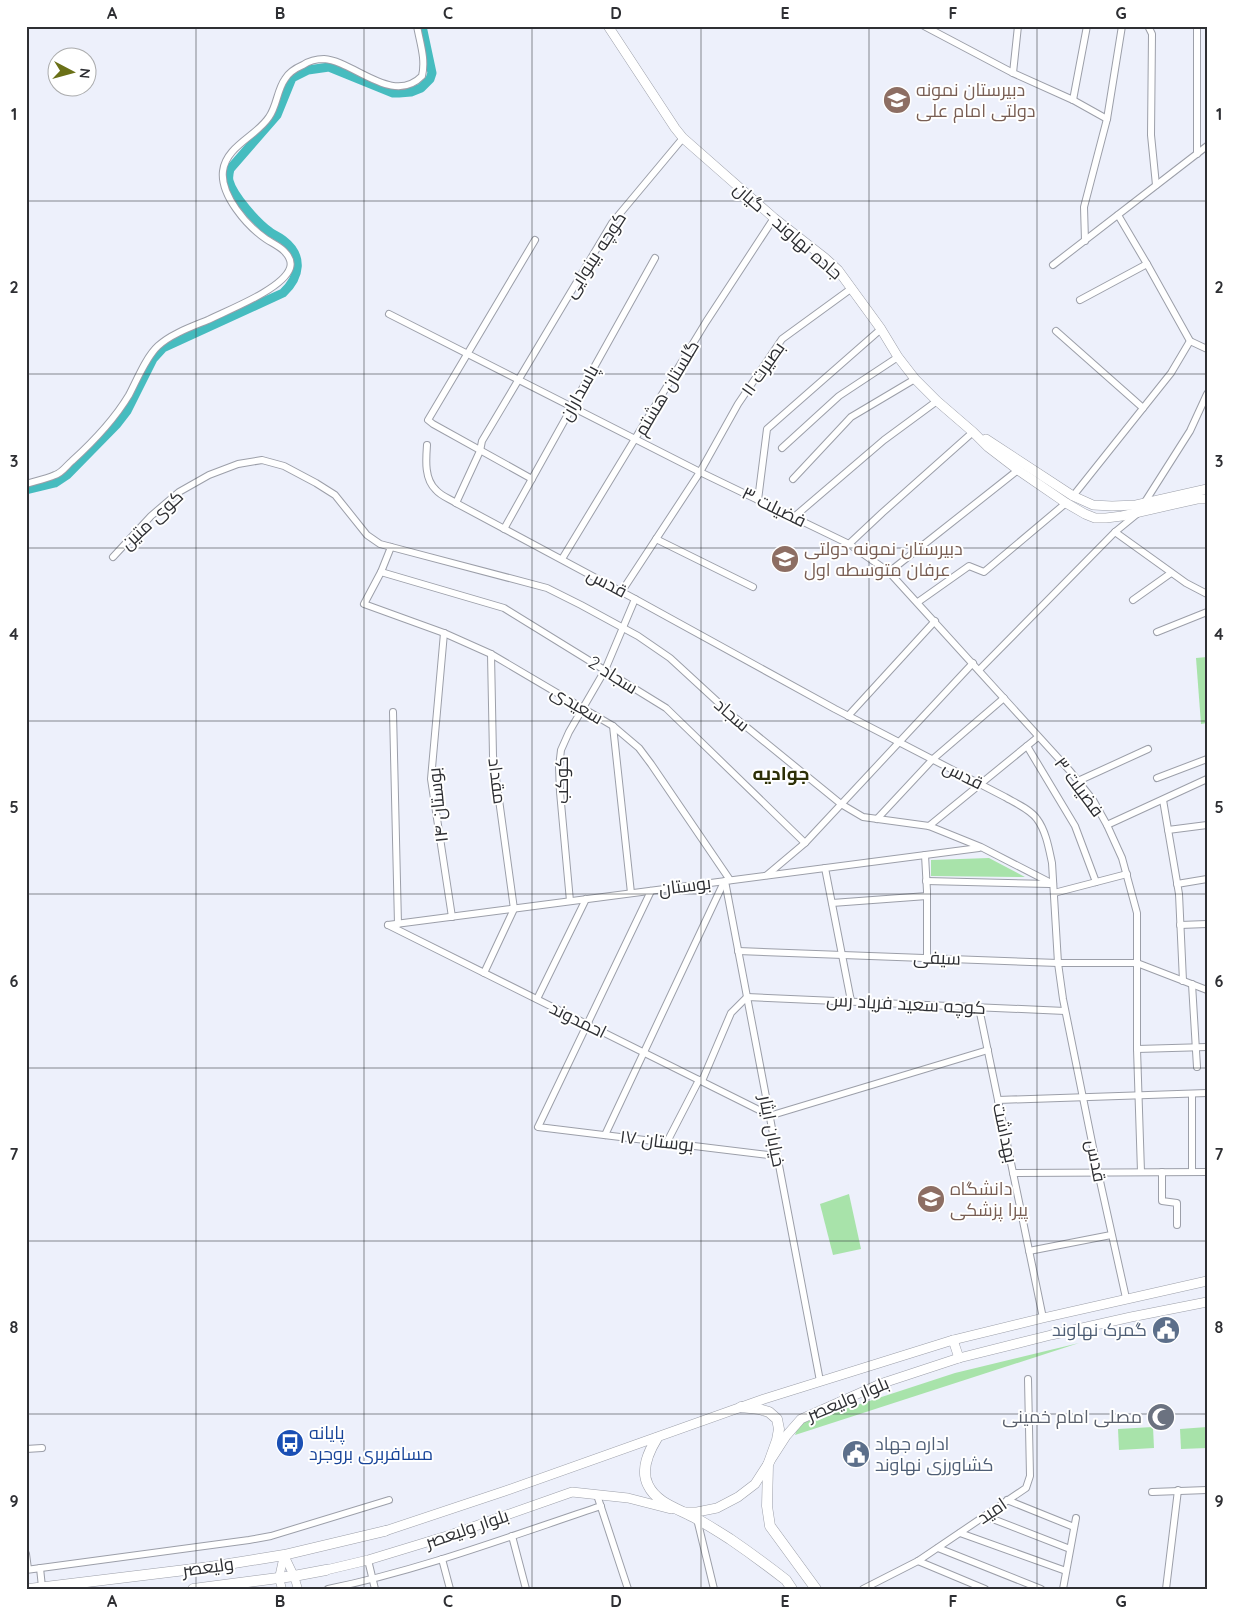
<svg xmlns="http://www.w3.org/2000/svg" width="1233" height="1615" viewBox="0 0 1233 1615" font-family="Quicksand,Cairo,sans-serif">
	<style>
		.green { fill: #a8e3aa }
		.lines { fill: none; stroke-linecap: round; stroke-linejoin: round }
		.canal { stroke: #46bcbf; stroke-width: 9 }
		.minor-casing { stroke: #9c9fa9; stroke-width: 8 }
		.tertiary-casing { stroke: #9c9fa9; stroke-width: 9 }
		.secondary-casing { stroke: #9c9fa9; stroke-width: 10 }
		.primary-casing { stroke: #9c9fa9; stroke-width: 11 }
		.minor { stroke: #fff; stroke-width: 6 }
		.tertiary { stroke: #fff; stroke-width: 8 }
		.secondary { stroke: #fff; stroke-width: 9 }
		.primary { stroke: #fff; stroke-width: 10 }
		.grid { fill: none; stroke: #2e2f33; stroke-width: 1; stroke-opacity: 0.55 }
		.labels { text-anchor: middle; stroke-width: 4; stroke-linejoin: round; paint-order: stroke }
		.education-label { font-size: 18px; fill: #785e54; stroke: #fff; text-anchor: start }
		.street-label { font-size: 18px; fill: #2e2f33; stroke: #fff }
		.service-label { font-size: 18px; fill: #4e5e75; stroke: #fff; text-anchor: end }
		.worship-label { font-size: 18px; fill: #5b616d; stroke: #fff; text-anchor: end }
		.transit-label { font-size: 18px; fill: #164399; stroke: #fff; text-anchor: start }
		.neighbourhood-label { font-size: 19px; font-weight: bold; fill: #2c2f06; stroke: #fff }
		.neatline { fill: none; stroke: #2e2f33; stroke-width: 2 }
		.grid-label { font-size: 16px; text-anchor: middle; font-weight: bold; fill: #2e2f33 }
	</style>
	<rect width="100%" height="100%" fill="#edf0fb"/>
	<g class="green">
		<path d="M 1207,657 L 1207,723 L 1201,724 L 1196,658 Z"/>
		<path d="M 989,858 L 1025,877 L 931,876 L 931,860 Z"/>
		<path d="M 849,1194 L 861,1249 L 833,1255 L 820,1204 Z"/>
		<path d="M 1079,1343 L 795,1435 L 799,1424 L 955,1373 Z"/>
		<path d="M 1153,1427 L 1154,1448 L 1119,1450 L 1118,1429 Z"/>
		<path d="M 1207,1427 L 1207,1448 L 1181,1449 L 1180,1429 Z"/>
	</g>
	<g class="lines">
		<path class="canal" d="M 26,490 L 55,483 L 67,475 L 117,424 L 127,411 L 153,359 L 163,348 L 283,293 C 300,277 304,256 283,240 C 279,237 274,235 270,232 C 257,223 233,196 229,181 C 228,177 229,173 230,169 L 277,115 L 292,78 L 308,70 L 329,67 L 393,93 L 399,93 L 411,92 L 421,88 L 430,79 L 432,73 L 422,26"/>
		<defs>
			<g id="minor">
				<path d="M 924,26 L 1013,73 L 1073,100 L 1107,119"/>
				<path d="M 1148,26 L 1152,34 L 1151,135 L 1156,185"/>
				<path d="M 1197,26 L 1197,154"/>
				<path d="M 1013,73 L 1018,26"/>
				<path d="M 1073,100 L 1087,26"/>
				<path d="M 1118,215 L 1147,264 L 1190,341 L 1207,349"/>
				<path d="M 1085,241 L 1084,207 L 1107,119 L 1122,26"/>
				<path d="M 1053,265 L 1207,146"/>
				<path d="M 1080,300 L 1147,264"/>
				<path d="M 389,314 L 700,472 L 849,544 L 889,572 L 1070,771 L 1093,800 L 1107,825 L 1122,858 L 1137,913 L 1137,1049 L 1141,1172"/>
				<path d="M 1056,331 L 1143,408"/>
				<path d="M 427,445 C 426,459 424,479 436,490 C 441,496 450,499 456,503 L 635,599 L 835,709 L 1005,797 C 1015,803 1030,809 1037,819 C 1046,831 1049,849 1052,863 L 1058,963 L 1063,999 L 1098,1172 L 1126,1298"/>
				<path d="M 782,448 L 839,396 L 898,357"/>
				<path d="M 532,479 L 433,424 L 428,420 L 535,240"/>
				<path d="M 793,479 L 851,417 L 915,379"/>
				<path d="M 26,484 C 36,481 46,479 55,475 C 62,473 67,465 72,461 C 94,441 114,420 129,395 C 137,380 146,357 158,346 C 171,334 191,327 208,320 C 228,310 283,289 290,268 C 292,262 289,256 284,251 C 279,246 272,243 266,239 C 247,226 220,195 223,171 C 226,146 257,136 269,117 C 277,106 277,90 285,79 C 289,72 296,68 303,65 C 309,61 317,59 324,59 C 354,61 393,106 422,76 C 426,59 420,43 417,26"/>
				<path d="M 1073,496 L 1171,373 L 1190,341"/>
				<path d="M 758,500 L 767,429 L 881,329"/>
				<path d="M 456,503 L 480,451 L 482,441 L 612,223 L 683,138"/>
				<path d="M 1143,505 L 1190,431 L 1207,394"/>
				<path d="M 794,517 L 884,440 L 937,401"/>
				<path d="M 504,529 L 655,258"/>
				<path d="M 1115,532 L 1186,583 L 1207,594"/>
				<path d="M 656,539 L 753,587"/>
				<path d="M 849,544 L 882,513 L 973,432"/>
				<path d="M 391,547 L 381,572 L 364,604 L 444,633 L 491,654 L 613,726 L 639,748 L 651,764 L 730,880"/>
				<path d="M 113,557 L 151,516 L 179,492 L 209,475 L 238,464 L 262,460 L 284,466 L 316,483 L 335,495 L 367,535 L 380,544 L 547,588 L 581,605 L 638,636 L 670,658 L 733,716 L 841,804 L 863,817 L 929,826 L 981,847 L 1053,884"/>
				<path d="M 562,559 L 706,322 L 774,218"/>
				<path d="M 381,572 L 504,608 L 666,708 L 805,843"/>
				<path d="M 889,572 L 1018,470"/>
				<path d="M 622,591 L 700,472 L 738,404 L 782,339 L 852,288"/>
				<path d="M 1133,600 L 1171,573"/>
				<path d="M 918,602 L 969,566 L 984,572 L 1066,503"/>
				<path d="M 1157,632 L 1207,612"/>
				<path d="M 444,633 L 431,779 L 452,917"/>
				<path d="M 979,670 L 1115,532 L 1137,514"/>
				<path d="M 393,712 L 398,924"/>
				<path d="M 848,716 L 935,621"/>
				<path d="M 613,726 L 631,893"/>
				<path d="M 1027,746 L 1075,826 L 1096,882"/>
				<path d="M 1157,778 L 1207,759"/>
				<path d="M 1078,781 L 1148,749"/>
				<path d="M 1163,800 L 1179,894 L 1183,981"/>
				<path d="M 877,819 L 933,759 L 1004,698"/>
				<path d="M 1107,825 L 1207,779"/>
				<path d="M 929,826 L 1038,737"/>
				<path d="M 1168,830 L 1207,825"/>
				<path d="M 925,855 L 927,891 L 927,958"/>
				<path d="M 825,868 L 851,1001"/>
				<path d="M 767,875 L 805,843 L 973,663"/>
				<path d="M 725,881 L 820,1381"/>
				<path d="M 926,881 L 1050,884"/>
				<path d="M 1177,884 L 1207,879"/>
				<path d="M 651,891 L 538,1127 L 777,1156"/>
				<path d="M 1054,893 L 1127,874"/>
				<path d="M 570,901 L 560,792 L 559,767 L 561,750 L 569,732 L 605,670 L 635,599"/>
				<path d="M 832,903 L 927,896"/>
				<path d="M 388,925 L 979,848"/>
				<path d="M 388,925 L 769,1115"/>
				<path d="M 1180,925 L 1207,924"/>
				<path d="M 738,951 L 1058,963 L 1137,963 L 1207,990"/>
				<path d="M 484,973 L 514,909 L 493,756 L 491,654"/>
				<path d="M 1192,984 L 1197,1067"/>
				<path d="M 537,999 L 586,899"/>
				<path d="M 979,1008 L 1043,1318"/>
				<path d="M 1137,1049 L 1207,1047"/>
				<path d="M 702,1081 L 731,1013 L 747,997 L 1065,1011"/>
				<path d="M 998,1100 L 1207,1093"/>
				<path d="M 769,1116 L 988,1050"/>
				<path d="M 605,1135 L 724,882"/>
				<path d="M 667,1142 L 699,1080"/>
				<path d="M 1162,1172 L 1162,1201 L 1177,1203 L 1177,1225"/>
				<path d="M 1192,1172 L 1192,1094"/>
				<path d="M 1013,1173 L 1207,1172"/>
				<path d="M 1029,1251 L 1111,1235"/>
				<path d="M 26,1449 L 42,1448"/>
				<path d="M 1152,1492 L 1207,1490"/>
				<path d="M 597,1495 L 628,1589"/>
				<path d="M 1007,1500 L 1074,1527"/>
				<path d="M 985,1516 L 1070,1549"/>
				<path d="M 697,1519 L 714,1589"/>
				<path d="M 960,1533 L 1066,1571"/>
				<path d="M 512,1536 L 526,1589"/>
				<path d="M 938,1548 L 1041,1589"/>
				<path d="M 26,1554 L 28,1569"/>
				<path d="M 442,1559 L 450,1589"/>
				<path d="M 368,1560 L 375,1589"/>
				<path d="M 918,1561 L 985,1589"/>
				<path d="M 40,1568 L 42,1587"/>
				<path d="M 26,1570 L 249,1540 L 271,1536 L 389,1500"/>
				<path d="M 328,1589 C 421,1570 511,1536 601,1506"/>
				<path d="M 863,1589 L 918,1561 L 1026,1488 L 1030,1476 L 1028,1379"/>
				<path d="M 1063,1589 L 1076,1518"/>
				<path d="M 1166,1589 L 1178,1490"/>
			</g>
			<g id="tertiary">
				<path d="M 284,1555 L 294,1576 L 298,1589"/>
				<path d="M 282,1589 L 279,1578 L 284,1555"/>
			</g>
			<g id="secondary">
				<path d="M 608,26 L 675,128 L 683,138 L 774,218 L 825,258 L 838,270 L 881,329 L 898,357 L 915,379 L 937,401 L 973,432 L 988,447 L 1018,470 L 1066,503 L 1085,514 L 1095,518 L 1106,518 L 1122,516 L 1197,499 L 1207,499"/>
				<path d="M 986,439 L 1073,496 L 1093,505 L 1112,506 L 1136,505 L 1207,489"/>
				<path d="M 953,1340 L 959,1358"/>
				<path d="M 684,1512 L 697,1512 L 717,1508 L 738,1497 L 755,1484 L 786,1436 L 801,1419 L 880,1384 L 959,1358 L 1051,1335 L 1131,1317 L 1207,1302"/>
				<path d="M 385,1531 L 505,1491 L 764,1399 L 953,1340 L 1043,1318 L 1207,1281"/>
				<path d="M 326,1570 L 368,1560 L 450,1535 L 572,1492 L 628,1498 L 671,1509"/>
			</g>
			<g id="primary">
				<path d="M 741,1407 L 759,1409 L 769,1412 L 777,1419 L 779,1429 L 777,1440 L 768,1465 L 767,1506 L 770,1526 L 816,1589"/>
				<path d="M 657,1438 C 649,1451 640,1469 648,1485 C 657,1504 680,1509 697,1519 C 708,1525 719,1532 730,1539 C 749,1552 768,1566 786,1580 L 792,1589"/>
				<path d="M 29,1589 L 210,1567 L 284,1555 L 385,1531"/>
				<path d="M 193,1589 L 294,1576 L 326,1570"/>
			</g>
		</defs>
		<use href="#minor" class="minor-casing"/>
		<use href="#tertiary" class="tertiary-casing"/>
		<use href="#secondary" class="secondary-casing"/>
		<use href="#primary" class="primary-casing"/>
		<use href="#minor" class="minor"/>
		<use href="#tertiary" class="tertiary"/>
		<use href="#secondary" class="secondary"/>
		<use href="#primary" class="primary"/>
	</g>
	<path class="grid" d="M 196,26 L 196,1589M 364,26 L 364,1589M 532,26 L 532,1589M 701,26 L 701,1589M 869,26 L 869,1589M 1037,26 L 1037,1589M 26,201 L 1207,201M 26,374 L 1207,374M 26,548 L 1207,548M 26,721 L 1207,721M 26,894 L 1207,894M 26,1068 L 1207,1068M 26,1241 L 1207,1241M 26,1414 L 1207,1414"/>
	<defs>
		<symbol id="school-disc" viewBox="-11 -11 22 22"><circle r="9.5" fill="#8d6e63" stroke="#fff"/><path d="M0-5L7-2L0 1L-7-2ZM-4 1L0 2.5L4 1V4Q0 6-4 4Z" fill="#fff"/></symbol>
		<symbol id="university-disc" viewBox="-11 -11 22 22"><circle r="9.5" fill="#8d6e63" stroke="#fff"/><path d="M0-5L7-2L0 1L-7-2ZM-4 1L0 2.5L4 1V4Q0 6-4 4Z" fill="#fff"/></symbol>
		<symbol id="civic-disc" viewBox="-11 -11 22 22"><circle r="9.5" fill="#5c6f8a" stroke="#fff"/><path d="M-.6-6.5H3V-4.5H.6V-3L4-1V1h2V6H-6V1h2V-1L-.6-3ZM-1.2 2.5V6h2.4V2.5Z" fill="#fff"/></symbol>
		<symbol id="mosque-disc" viewBox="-11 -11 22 22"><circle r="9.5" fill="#6b7280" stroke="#fff"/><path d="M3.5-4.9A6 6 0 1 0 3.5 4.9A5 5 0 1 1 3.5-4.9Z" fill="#fff"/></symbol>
		<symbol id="bus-disc" viewBox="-11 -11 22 22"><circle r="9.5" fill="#1a4fb4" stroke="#fff"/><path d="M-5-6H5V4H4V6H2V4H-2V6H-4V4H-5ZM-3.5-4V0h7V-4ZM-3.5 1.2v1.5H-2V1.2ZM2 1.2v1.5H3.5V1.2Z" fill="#fff"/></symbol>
	</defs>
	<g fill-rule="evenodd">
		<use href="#school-disc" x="881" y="84" width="32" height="32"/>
		<use href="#school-disc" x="769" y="543" width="32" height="32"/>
		<use href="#university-disc" x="915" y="1183" width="32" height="32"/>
		<use href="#civic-disc" x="1150" y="1314" width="32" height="32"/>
		<use href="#mosque-disc" x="1145" y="1401" width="32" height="32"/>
		<use href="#bus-disc" x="274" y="1427" width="32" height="32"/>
		<use href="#civic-disc" x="840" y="1438" width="32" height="32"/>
	</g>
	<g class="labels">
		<g class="education-label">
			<text x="916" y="96">دبیرستان نمونه<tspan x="916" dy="21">دولتی امام علی</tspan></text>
			<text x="804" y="555">دبیرستان نمونه دولتی<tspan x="804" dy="21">عرفان متوسطه اول</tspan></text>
			<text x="950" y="1195">دانشگاه<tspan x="950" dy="21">پیرا پزشکی</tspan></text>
		</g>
		<g class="street-label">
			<text transform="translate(788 231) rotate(41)" y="6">جاده نهاوند - گیان</text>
			<text transform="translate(595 255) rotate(-57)" y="6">کوچه بینوایی</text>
			<text transform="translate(763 369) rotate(-55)" y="6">بصیرت ۱۱</text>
			<text transform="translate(667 388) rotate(-59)" y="6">گلستان هشتم</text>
			<text transform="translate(579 393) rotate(-61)" y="6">پاسداران</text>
			<text transform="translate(774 507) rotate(26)" y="6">فضیلت ۳</text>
			<text transform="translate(152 520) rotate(-43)" y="6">کوی متین</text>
			<text transform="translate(607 583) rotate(28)" y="6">قدس</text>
			<text transform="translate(613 675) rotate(32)" y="6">سجاد 2</text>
			<text transform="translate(577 705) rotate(31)" y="6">سعیدی</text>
			<text transform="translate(732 715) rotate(41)" y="6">سجاد</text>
			<text transform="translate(963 775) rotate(27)" y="6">قدس</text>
			<text transform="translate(562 780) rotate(-90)" y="6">کوکب</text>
			<text transform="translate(497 781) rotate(83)" y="6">مقداد</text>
			<text transform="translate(1079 787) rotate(53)" y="6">فضیلت ۳</text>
			<text transform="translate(438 805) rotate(-96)" y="6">بوستان ۱۴</text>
			<text transform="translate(685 886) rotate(-7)" y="6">بوستان</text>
			<text transform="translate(937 958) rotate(2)" y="6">سیفی</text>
			<text transform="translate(906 1004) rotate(3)" y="6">کوچه سعید فریاد رس</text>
			<text transform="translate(578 1020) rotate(26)" y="6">احمدوند</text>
			<text transform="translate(772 1131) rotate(79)" y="6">خیابان ایثار</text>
			<text transform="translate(1005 1133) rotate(78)" y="6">بهداشت</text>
			<text transform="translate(657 1141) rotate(7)" y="6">بوستان ۱۷</text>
			<text transform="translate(1096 1161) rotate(79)" y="6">قدس</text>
			<text transform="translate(848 1399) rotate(-23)" y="6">بلوار ولیعصر</text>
			<text transform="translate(992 1511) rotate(-34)" y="6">امید</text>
			<text transform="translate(467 1529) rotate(-19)" y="6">بلوار ولیعصر</text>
			<text transform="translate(208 1567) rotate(-8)" y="6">ولیعصر</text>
		</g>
		<g class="service-label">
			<text x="1147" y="1336">گمرک نهاوند</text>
			<text x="875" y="1450" text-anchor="start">اداره جهاد<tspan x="875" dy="21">کشاورزی نهاوند</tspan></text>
		</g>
		<g class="worship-label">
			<text x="1142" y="1423">مصلی امام خمینی</text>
		</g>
		<g class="transit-label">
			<text x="309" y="1439">پایانه<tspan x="309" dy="21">مسافربری بروجرد</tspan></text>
		</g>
		<g class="neighbourhood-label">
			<text x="781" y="780">جوادیه</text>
		</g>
	</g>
	<rect width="1233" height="1615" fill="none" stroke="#ffffff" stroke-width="55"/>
	<g transform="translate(72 72) rotate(96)"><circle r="24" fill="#ffffff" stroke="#abacad"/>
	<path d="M0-4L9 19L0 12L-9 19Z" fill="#6a7017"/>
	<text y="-8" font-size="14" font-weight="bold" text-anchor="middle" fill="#2e2f33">N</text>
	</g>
	<rect x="28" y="28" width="1178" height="1560" class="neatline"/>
	<g class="grid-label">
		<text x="112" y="19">A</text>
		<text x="280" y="19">B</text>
		<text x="448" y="19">C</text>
		<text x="616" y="19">D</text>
		<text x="785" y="19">E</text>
		<text x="953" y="19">F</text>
		<text x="1121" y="19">G</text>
		<text x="14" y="120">1</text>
		<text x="1219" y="120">1</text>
		<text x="14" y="293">2</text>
		<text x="1219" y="293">2</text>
		<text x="14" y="467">3</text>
		<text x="1219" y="467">3</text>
		<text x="14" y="640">4</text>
		<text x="1219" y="640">4</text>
		<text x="14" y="813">5</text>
		<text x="1219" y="813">5</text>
		<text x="14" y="987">6</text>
		<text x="1219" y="987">6</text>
		<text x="14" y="1160">7</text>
		<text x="1219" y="1160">7</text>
		<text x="14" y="1333">8</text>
		<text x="1219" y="1333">8</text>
		<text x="14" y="1507">9</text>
		<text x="1219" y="1507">9</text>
		<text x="112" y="1607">A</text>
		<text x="280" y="1607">B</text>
		<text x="448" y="1607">C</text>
		<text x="616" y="1607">D</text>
		<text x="785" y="1607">E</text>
		<text x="953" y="1607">F</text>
		<text x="1121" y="1607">G</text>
	</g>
</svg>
